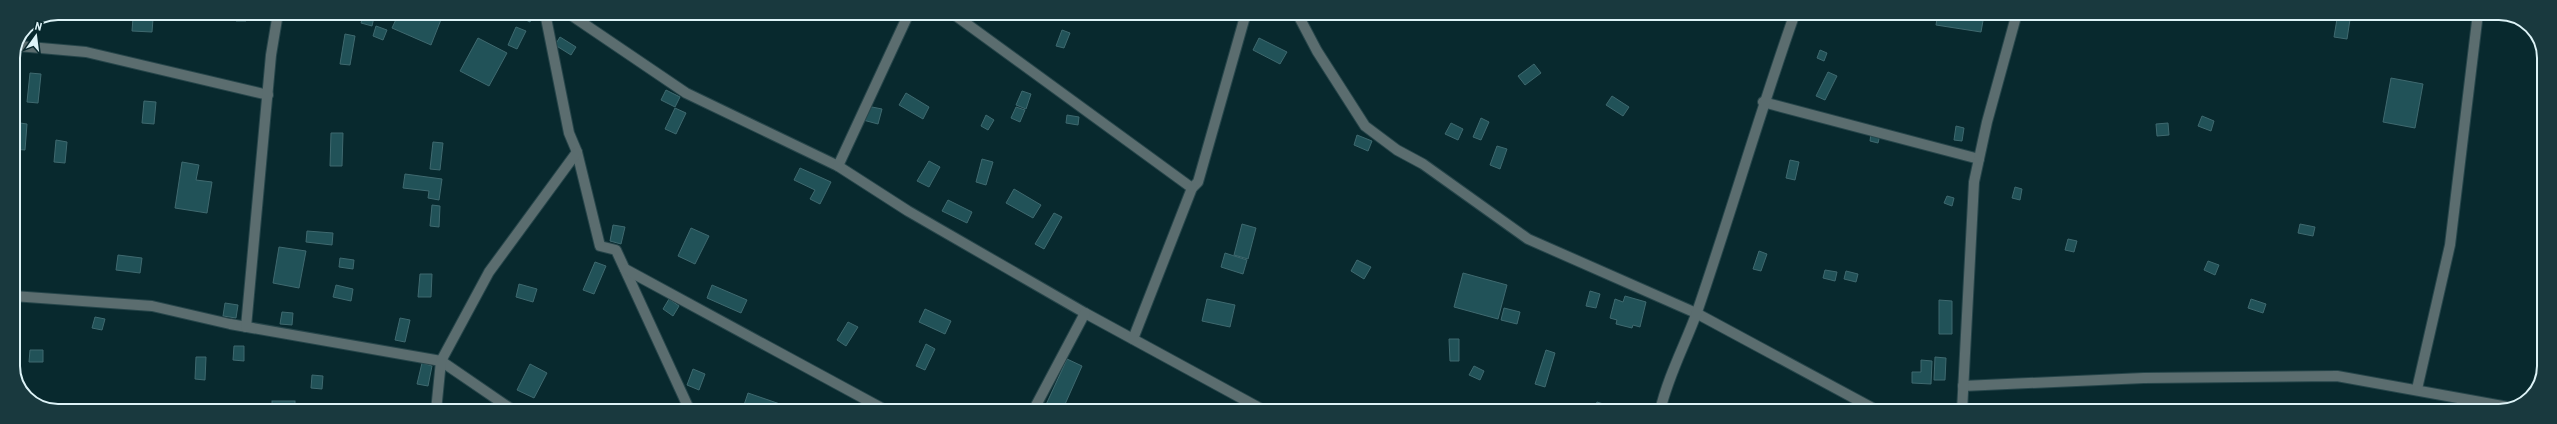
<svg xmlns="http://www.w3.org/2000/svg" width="2557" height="424" viewBox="0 0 2557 424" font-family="'Roboto Condensed',sans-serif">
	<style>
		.building { fill: #215258; stroke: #3f696f }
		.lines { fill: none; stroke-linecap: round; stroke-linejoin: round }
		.minor-casing { stroke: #26454a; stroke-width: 12 }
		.minor { stroke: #5b6d6f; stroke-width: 10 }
		.rim { fill: none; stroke: #ddf3f7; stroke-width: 2 }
	</style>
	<rect width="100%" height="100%" fill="#08292e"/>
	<g class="building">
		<path d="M 235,13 L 246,13 L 246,21 L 236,21 Z"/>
		<path d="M 364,13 L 375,13 L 372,26 L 361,23 Z"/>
		<path d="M 399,13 L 432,13 L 442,17 L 431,45 L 392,28 Z"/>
		<path d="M 520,13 L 535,13 L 530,22 L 518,16 Z"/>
		<path d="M 1856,13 L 1870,13 L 1870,15 L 1855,15 Z"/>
		<path d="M 1938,13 L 1984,15 L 1981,32 L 1936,25 Z"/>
		<path d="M 2338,13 L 2351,13 L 2347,39 L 2334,37 Z"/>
		<path d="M 133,18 L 153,19 L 152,32 L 132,31 Z"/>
		<path d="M 376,26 L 387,30 L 383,40 L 373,36 Z"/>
		<path d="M 516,27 L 526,31 L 517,49 L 508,45 Z"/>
		<path d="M 1062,30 L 1070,33 L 1064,48 L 1056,46 Z"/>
		<path d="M 345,34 L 355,36 L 350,65 L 340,64 Z"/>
		<path d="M 560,37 L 576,47 L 571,55 L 555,45 Z"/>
		<path d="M 478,38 L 507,53 L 489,86 L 460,71 Z"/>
		<path d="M 1259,38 L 1287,52 L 1280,64 L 1253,50 Z"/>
		<path d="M 1820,50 L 1827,53 L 1824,61 L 1817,58 Z"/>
		<path d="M 1534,64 L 1541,73 L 1525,85 L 1518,76 Z"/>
		<path d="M 1828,72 L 1837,76 L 1825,100 L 1816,96 Z"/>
		<path d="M 30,73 L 41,74 L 38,103 L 27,102 Z"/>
		<path d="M 2391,78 L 2423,84 L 2415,128 L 2383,122 Z"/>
		<path d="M 666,90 L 680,97 L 675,107 L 661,100 Z"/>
		<path d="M 1022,91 L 1031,94 L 1026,109 L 1016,105 Z"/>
		<path d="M 906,93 L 929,107 L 923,119 L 899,105 Z"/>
		<path d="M 1612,96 L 1629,107 L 1623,116 L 1606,105 Z"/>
		<path d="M 144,101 L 156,102 L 154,124 L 142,123 Z"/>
		<path d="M 867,106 L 882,109 L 878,124 L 863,120 Z"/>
		<path d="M 1016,107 L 1025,110 L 1020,122 L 1011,118 Z"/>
		<path d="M 675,108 L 686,113 L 676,134 L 665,129 Z"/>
		<path d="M 986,115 L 994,120 L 988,130 L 981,126 Z"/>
		<path d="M 1067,115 L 1079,117 L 1078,125 L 1066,123 Z"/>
		<path d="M 2202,116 L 2214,121 L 2211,131 L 2198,126 Z"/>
		<path d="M 1481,118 L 1489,122 L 1481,140 L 1473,137 Z"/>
		<path d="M 13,122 L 27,124 L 25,150 L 13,149 Z"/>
		<path d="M 1451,123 L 1463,129 L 1458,140 L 1445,134 Z"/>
		<path d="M 2168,123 L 2169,135 L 2157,136 L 2156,124 Z"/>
		<path d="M 1956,126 L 1964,128 L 1962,141 L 1954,140 Z"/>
		<path d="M 331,133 L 343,133 L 342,166 L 330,166 Z"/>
		<path d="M 1871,133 L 1880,135 L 1878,143 L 1870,141 Z"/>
		<path d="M 1357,135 L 1372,141 L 1368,151 L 1354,145 Z"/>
		<path d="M 56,140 L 67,142 L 65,163 L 54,162 Z"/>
		<path d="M 433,142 L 443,143 L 440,170 L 430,169 Z"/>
		<path d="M 1497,146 L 1507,149 L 1500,169 L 1490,165 Z"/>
		<path d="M 982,159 L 993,162 L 986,185 L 976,182 Z"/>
		<path d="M 1790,160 L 1799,162 L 1795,180 L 1786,178 Z"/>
		<path d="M 929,161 L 940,167 L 929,187 L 917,181 Z"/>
		<path d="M 182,162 L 199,165 L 196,180 L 212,182 L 207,213 L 175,208 Z"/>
		<path d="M 800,168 L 831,182 L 820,204 L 810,199 L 815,190 L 794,180 Z"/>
		<path d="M 405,174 L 442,179 L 439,200 L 428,198 L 429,191 L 403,188 Z"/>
		<path d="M 2015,187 L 2022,189 L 2020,200 L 2012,198 Z"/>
		<path d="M 1014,189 L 1041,205 L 1033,218 L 1006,203 Z"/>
		<path d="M 1947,196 L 1954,198 L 1952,206 L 1944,203 Z"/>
		<path d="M 948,200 L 972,212 L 967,223 L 942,211 Z"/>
		<path d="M 432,205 L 440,206 L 439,227 L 430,226 Z"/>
		<path d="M 1054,213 L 1062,217 L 1044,249 L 1035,244 Z"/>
		<path d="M 1242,224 L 1256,228 L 1248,259 L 1234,255 Z"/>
		<path d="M 2300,224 L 2315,227 L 2313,236 L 2298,233 Z"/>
		<path d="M 613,225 L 625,227 L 621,244 L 610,241 Z"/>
		<path d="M 691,228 L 709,236 L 695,264 L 678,256 Z"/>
		<path d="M 307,231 L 333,233 L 332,245 L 306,242 Z"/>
		<path d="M 2068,239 L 2077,241 L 2074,252 L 2065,250 Z"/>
		<path d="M 279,247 L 306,251 L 299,288 L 273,283 Z"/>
		<rect x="13" y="250" width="4" height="16"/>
		<path d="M 1759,251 L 1767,254 L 1761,271 L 1753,269 Z"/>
		<path d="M 1225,253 L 1247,260 L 1243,274 L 1221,267 Z"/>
		<path d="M 118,255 L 142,258 L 140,273 L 116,270 Z"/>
		<path d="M 340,258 L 354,260 L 353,269 L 339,267 Z"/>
		<path d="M 1357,260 L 1371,267 L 1364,279 L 1351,271 Z"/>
		<path d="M 2208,261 L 2219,265 L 2215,275 L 2204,270 Z"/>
		<path d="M 595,262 L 606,266 L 594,294 L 583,290 Z"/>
		<path d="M 1825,270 L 1837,272 L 1835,281 L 1823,278 Z"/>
		<path d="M 1846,271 L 1858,274 L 1856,282 L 1844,279 Z"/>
		<path d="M 1463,273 L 1507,285 L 1498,319 L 1454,307 Z"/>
		<path d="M 420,274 L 432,274 L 431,297 L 418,297 Z"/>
		<path d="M 519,284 L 537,289 L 533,302 L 516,297 Z"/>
		<path d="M 336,285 L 353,289 L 351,301 L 333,297 Z"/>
		<path d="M 712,285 L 747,300 L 741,313 L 707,298 Z"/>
		<path d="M 1590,291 L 1600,294 L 1596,308 L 1586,306 Z"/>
		<path d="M 1625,296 L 1646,302 L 1640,327 L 1633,325 L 1632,328 L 1616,324 L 1617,320 L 1610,318 L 1615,299 L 1623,302 Z"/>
		<path d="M 669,299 L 679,306 L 673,316 L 663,309 Z"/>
		<path d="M 1207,299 L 1235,305 L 1230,327 L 1202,321 Z"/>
		<path d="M 2251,299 L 2266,304 L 2263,313 L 2248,308 Z"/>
		<path d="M 1939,300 L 1952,301 L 1952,334 L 1939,334 Z"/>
		<path d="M 225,303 L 238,305 L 236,318 L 223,316 Z"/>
		<path d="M 1504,308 L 1520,312 L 1517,324 L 1501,320 Z"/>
		<path d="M 925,309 L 951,321 L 945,334 L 919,322 Z"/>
		<path d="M 282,312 L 293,313 L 292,325 L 280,324 Z"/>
		<path d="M 95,317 L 105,319 L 102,330 L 92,328 Z"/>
		<path d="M 400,318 L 410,320 L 405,342 L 395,340 Z"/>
		<path d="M 848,322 L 858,327 L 846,346 L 837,340 Z"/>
		<path d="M 1449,339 L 1459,339 L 1459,361 L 1450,361 Z"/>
		<path d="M 926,344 L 935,349 L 925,370 L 916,366 Z"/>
		<path d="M 234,346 L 244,346 L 244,361 L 233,360 Z"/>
		<path d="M 30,350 L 43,350 L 43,362 L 29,362 Z"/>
		<path d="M 1546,350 L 1555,353 L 1545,387 L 1535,384 Z"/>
		<path d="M 196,357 L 206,357 L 205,380 L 195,379 Z"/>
		<path d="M 1935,357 L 1946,358 L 1945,380 L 1934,380 Z"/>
		<path d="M 1067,359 L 1082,366 L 1062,411 L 1048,411 L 1044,409 Z"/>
		<path d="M 1921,360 L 1932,361 L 1931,384 L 1912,383 L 1912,372 L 1921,372 Z"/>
		<path d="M 422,363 L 432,366 L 428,386 L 417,384 Z"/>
		<path d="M 530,364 L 547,373 L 534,398 L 517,390 Z"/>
		<path d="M 1474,366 L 1484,371 L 1480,380 L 1469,375 Z"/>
		<path d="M 693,369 L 705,374 L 699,390 L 687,385 Z"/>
		<path d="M 312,375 L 323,376 L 322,389 L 311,388 Z"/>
		<path d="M 748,393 L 780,404 L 778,411 L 742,411 Z"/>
		<rect x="272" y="401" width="23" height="10"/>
		<path d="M 1597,402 L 1610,406 L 1608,411 L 1593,411 Z"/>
		<path d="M 411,404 L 419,405 L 419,411 L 410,411 Z"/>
		<path d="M 1509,405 L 1526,411 L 1507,411 Z"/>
	</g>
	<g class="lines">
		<defs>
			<g id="minor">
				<path d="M 545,13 L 569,133 L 577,152 L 600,246 L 616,250 L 690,411"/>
				<path d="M 568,13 L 686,93 L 838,166 L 908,211 L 1085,313 L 1265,411"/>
				<path d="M 952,13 L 1192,188 L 1198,182 L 1246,13"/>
				<path d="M 1297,13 L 1317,51 L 1365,126 L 1397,150 L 1423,164 L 1528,239 L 1696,313 L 1878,411"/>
				<path d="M 18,46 L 86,52 L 268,95"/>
				<path d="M 1763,102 L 1979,159"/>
				<path d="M 838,166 L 909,13"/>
				<path d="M 625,269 L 887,411"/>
				<path d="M 13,296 L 152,306 L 230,324 L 441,361 L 514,411"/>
				<path d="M 246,327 L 271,55 L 278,13"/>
				<path d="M 1133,339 L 1192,188"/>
				<path d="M 1963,386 L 2144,378 L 2337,376 L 2508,407"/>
				<path d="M 2417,389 L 2450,245 L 2478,13"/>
				<path d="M 436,411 L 441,361 L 489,272 L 577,152"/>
				<path d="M 1033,411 L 1085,313"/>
				<path d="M 1660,411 C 1668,376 1685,345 1697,312 C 1731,213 1760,112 1795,13"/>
				<path d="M 1962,411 L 1974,182 L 1987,122 L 2017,13"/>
			</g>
		</defs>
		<use href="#minor" class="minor-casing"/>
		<use href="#minor" class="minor"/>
	</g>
	<path d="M0 0H2557V424H0ZM58 20H2499A38 38 0 0 1 2537 58V366A38 38 0 0 1 2499 404H58A38 38 0 0 1 20 366V58A38 38 0 0 1 58 20Z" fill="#19393e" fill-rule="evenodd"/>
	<path class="rim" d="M58 20H2499A38 38 0 0 1 2537 58V366A38 38 0 0 1 2499 404H58A38 38 0 0 1 20 366V58A38 38 0 0 1 58 20Z"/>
	<g transform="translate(36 36) rotate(14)" stroke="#08292e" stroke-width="3" paint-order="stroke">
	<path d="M0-3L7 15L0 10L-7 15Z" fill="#ddf3f7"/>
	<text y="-6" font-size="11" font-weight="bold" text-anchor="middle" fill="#ddf3f7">N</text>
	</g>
</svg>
